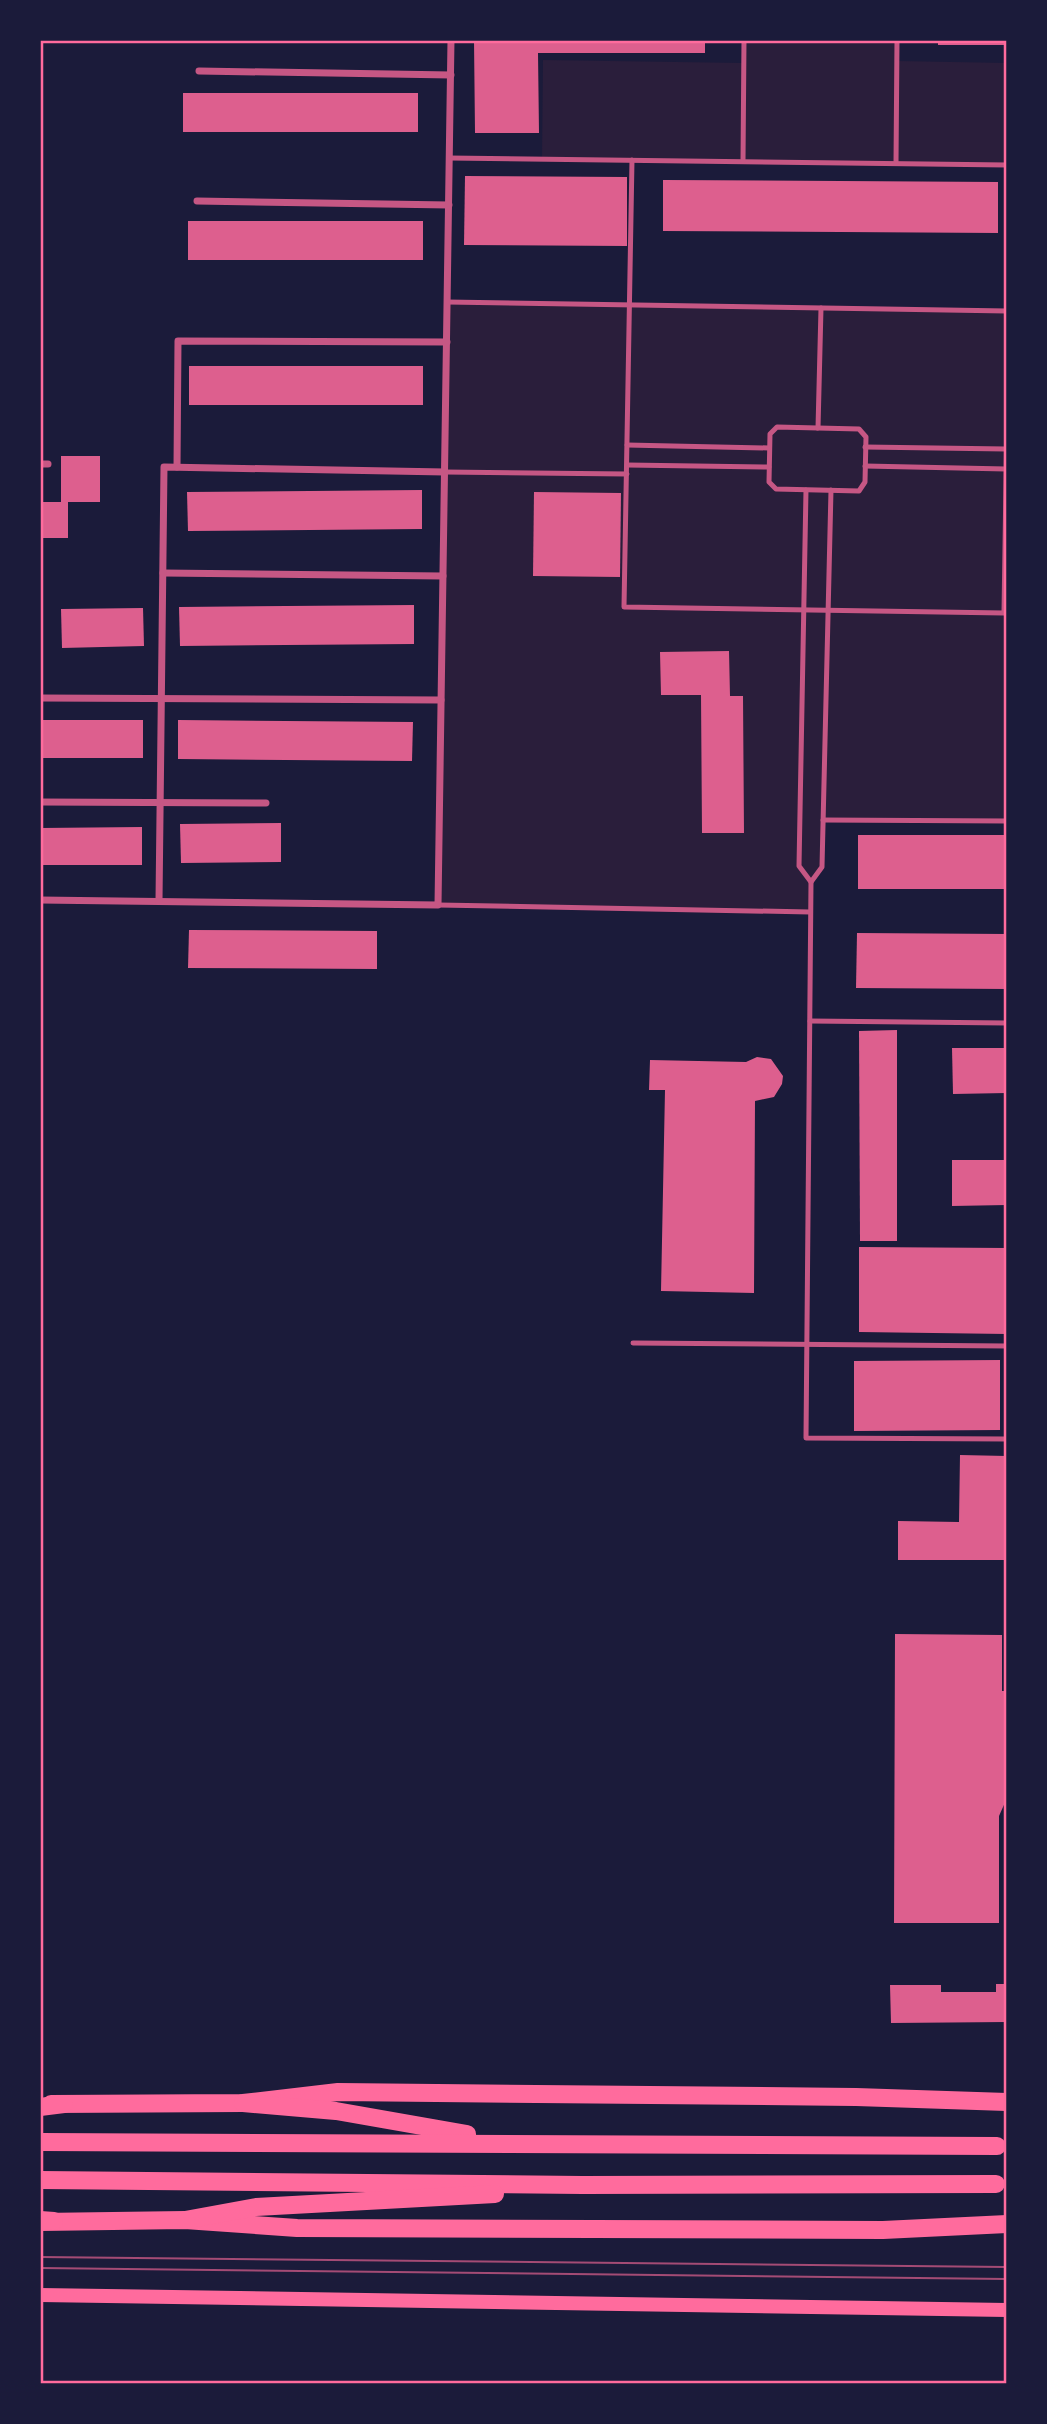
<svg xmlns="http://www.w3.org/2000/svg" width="1047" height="2424" viewBox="0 0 1047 2424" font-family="'Asap Condensed',sans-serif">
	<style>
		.green { fill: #2a1e3b }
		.building { fill: #dd5f8e }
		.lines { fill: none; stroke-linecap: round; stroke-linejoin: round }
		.service { stroke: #c65784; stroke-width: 5 }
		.minor { stroke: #c65784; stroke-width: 7 }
		.secondary { stroke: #ff6b9d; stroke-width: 14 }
		.primary { stroke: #ff6b9d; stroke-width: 18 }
		.trunk { stroke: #ff6b9d; stroke-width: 18 }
		.tram { stroke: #a44b75; stroke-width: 2 }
		.neatline { fill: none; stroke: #ff6b9d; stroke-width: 2.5 }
	</style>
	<rect width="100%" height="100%" fill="#1b1b3a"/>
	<g class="green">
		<path d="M 744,40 L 897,40 L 897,61 L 1007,63 L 1007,165 L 542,159 L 543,60 L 743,63 Z"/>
		<path d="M 447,302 L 1007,311 L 1007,821 L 823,820 L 822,867 L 811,882 L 810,912 L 438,905 Z"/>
	</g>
	<g class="building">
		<path d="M 474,40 L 705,40 L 705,53 L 538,53 L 539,133 L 475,133 Z"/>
		<rect x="938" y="40" width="69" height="5"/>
		<rect x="183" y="93" width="235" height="39"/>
		<path d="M 465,176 L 627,177 L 627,246 L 464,245 Z"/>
		<path d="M 663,180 L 998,182 L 998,233 L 663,231 Z"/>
		<rect x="188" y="221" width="235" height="39"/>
		<rect x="189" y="366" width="234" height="39"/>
		<path d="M 61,456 L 100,456 L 100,502 L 68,502 L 68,538 L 40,538 L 40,502 L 61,502 Z"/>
		<path d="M 422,490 L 422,529 L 188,531 L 187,492 Z"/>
		<path d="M 534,492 L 621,493 L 620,577 L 533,576 Z"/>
		<path d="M 414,605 L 414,644 L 180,646 L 179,607 Z"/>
		<path d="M 143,608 L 144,646 L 62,648 L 61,609 Z"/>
		<path d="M 729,651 L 730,696 L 743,696 L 744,833 L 702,833 L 701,695 L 661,695 L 660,652 Z"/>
		<rect x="40" y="720" width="103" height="38"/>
		<path d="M 178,720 L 413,722 L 412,761 L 178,759 Z"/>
		<path d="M 281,823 L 281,862 L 181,863 L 180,824 Z"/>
		<path d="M 142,827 L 142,865 L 40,865 L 40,828 Z"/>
		<rect x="858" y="835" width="149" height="54"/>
		<path d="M 189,930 L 377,931 L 377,969 L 188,968 Z"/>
		<path d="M 857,933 L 1007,934 L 1007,989 L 856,988 Z"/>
		<path d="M 897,1030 L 897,1241 L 860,1241 L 859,1031 Z"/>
		<path d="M 952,1048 L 1007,1048 L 1007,1093 L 953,1094 Z"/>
		<path d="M 757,1057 L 771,1059 L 783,1076 L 782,1084 L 774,1097 L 755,1101 L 754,1293 L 661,1291 L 665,1090 L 649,1090 L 650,1060 L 746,1062 Z"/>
		<path d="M 952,1160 L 1007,1160 L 1007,1205 L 952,1206 Z"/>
		<path d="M 859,1247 L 1007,1248 L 1007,1334 L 859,1332 Z"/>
		<path d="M 1000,1360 L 1000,1430 L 854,1431 L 854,1361 Z"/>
		<path d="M 960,1455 L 1007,1456 L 1007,1560 L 898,1560 L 898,1521 L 959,1522 Z"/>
		<path d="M 895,1634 L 1002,1635 L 1002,1691 L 1007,1691 L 1007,1798 L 999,1816 L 999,1923 L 894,1923 Z"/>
		<path d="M 996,1984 L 1007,1984 L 1007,2022 L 891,2023 L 890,1985 L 941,1985 L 941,1992 L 996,1992 Z"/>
	</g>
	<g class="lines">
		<g class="service">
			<path d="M 449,158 L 1007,165"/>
			<path d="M 632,160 L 624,607 L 1004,613 L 1007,414"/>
			<path d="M 743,161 L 744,40"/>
			<path d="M 896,163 L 897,40"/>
			<path d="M 447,302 L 1007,311"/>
			<path d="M 777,427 L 859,429 L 866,437 L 865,482 L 859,491 L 776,489 L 769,482 L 770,434 Z"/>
			<path d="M 818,428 L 821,308"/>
			<path d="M 627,445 L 769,448"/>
			<path d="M 865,447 L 1006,449"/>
			<path d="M 627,465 L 769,467"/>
			<path d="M 865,466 L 1006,469"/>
			<path d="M 445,472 L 627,474"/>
			<path d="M 806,490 L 799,866 L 811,882 L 822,867 L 831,490"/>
			<path d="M 823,820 L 1007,821"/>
			<path d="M 811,882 L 806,1438 L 1007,1439"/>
			<path d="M 438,905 L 810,912"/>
			<path d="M 810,1021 L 1007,1023"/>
			<path d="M 633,1343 L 1007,1346"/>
		</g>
		<g class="minor">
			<path d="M 199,71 L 451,75"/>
			<path d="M 197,201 L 449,205"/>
			<path d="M 40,464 L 48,464"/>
			<path d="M 177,467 L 178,341 L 447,342"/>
			<path d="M 163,573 L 443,576"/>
			<path d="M 40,698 L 441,700"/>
			<path d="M 40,802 L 266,803"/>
			<path d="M 40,900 L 438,905 L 451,40"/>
			<path d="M 159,901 L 164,467 L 445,472"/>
		</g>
		<path class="secondary" d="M 40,2295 L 1007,2310"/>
		<g class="primary">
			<path d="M 51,2104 L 243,2103 L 338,2092 L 856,2097 L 1007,2102"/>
			<path d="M 40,2222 L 185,2220 L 297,2228 L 883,2230 L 1007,2224"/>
		</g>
		<g class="trunk">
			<path d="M 243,2103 L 336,2111 L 467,2134"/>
			<path d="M 40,2107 L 64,2104"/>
			<path d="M 40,2142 L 997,2146"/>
			<path d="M 40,2180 L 583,2185 L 996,2184"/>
			<path d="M 40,2220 L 54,2221"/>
			<path d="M 185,2220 L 256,2207 L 495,2194"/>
		</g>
		<g class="tram">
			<path d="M 40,2257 L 1007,2267"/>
			<path d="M 40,2268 L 1007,2279"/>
		</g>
	</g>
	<rect width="1047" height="2424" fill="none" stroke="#1b1b3a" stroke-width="84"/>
	<rect x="42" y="42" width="963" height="2340" class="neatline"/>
</svg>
